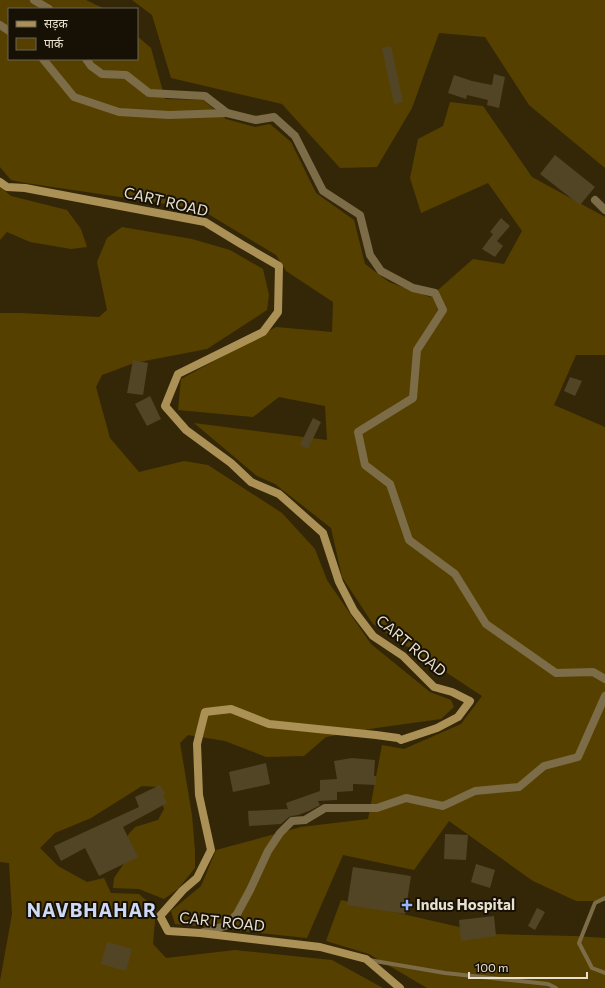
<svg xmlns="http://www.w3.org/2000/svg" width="605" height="988" viewBox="0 0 605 988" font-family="Commissioner,'Noto Sans Devanagari',sans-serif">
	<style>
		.green { fill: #564000 }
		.building { fill: #524526 }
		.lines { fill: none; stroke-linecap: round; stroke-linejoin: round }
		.service { stroke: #7c6c48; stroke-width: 4 }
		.minor { stroke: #7c6c48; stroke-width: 8 }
		.secondary { stroke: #ab9156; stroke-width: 8 }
		.poi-dot { fill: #97b6fd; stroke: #171105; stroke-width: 1.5 }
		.labels { text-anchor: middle; stroke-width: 4; stroke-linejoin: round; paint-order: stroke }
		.street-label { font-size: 15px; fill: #e9e1d0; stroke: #171105 }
		.poi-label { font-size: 15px; font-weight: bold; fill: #e9e1d0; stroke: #171105; text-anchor: start }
		.district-label { font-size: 19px; font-weight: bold; letter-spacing: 1px; fill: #cdd9f5; stroke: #171105 }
	</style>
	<rect width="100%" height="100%" fill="#342708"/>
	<g class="green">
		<path d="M 0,0 L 86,0 L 105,9 L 9,9 L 9,59 L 137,59 L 137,36 L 151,48 L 165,99 L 203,100 L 226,119 L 255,127 L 270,124 L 291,142 L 316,193 L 354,220 L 365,264 L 389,282 L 430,297 L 473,259 L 504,264 L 522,231 L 488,183 L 421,213 L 410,178 L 418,139 L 443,126 L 450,102 L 483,106 L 532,177 L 605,217 L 605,355 L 576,355 L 554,405 L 605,427 L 605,901 L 576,901 L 533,881 L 449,821 L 414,870 L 343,855 L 307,938 L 175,924 L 171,911 L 201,886 L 216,850 L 301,827 L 368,819 L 382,745 L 404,749 L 461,724 L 482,696 L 373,624 L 342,577 L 331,528 L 275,484 L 257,476 L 194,423 L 327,440 L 325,406 L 279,397 L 253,417 L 178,410 L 181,379 L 276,327 L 332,332 L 333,302 L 286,271 L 276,255 L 200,209 L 26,183 L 11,180 L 0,167 Z"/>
		<path d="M 132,0 L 605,0 L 605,168 L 529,105 L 485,37 L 439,33 L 412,108 L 377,167 L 340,168 L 282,104 L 171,78 L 152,15 Z"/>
		<path d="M 0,187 L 11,196 L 67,210 L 81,229 L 87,247 L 71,249 L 30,242 L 7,232 L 0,240 Z"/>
		<path d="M 122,227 L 192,239 L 230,250 L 263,269 L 269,295 L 267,310 L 207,349 L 134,363 L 102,375 L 96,387 L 110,438 L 139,472 L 184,461 L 208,465 L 282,513 L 315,549 L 327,580 L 371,644 L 430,692 L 451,700 L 454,707 L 441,719 L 376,728 L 326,737 L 304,756 L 266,757 L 225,741 L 188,735 L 180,743 L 192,815 L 195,851 L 195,868 L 178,889 L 164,899 L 139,889 L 113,888 L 114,878 L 127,859 L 128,835 L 135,827 L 158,820 L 164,809 L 157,787 L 142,786 L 91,818 L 55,833 L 40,848 L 58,866 L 87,882 L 104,878 L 111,893 L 139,894 L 156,909 L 153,944 L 166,958 L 235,950 L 332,960 L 383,988 L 0,988 L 0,981 L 12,914 L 9,863 L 0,862 L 0,313 L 20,313 L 99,317 L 107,310 L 97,262 L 107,238 Z"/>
		<path d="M 341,900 L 490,934 L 574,936 L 605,938 L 605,988 L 427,988 L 369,954 L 326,941 Z"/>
	</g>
	<g class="building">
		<path d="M 391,46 L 403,102 L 394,104 L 382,48 Z"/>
		<path d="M 494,74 L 505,77 L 499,108 L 487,105 L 488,100 L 467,95 L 466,99 L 448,93 L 454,75 L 472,81 L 492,85 Z"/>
		<path d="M 555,155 L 595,187 L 580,205 L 540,174 Z"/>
		<path d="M 501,218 L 510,226 L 497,241 L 503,246 L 495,257 L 482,249 L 493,234 L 490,232 Z"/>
		<path d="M 133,360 L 148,363 L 143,395 L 127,393 Z"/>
		<path d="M 570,377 L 582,381 L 575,396 L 564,391 Z"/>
		<path d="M 150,396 L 161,419 L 147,426 L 135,404 Z"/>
		<path d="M 313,418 L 321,422 L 308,449 L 300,445 Z"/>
		<path d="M 352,758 L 375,760 L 374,776 L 376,776 L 376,785 L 353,784 L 353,791 L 337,792 L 337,800 L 318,801 L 320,805 L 309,811 L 298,815 L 292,816 L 289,817 L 281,824 L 249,826 L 248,811 L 288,809 L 286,803 L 320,791 L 320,780 L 337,779 L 334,761 Z"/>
		<path d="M 266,763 L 270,784 L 233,792 L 229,772 Z"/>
		<path d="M 160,785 L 165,794 L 163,795 L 167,803 L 123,827 L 138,857 L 99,876 L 85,848 L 61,861 L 54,846 L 139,807 L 135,797 Z"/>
		<path d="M 445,834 L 468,835 L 466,860 L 444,859 Z"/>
		<path d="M 476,864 L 495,870 L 490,888 L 471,882 Z"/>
		<path d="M 353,867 L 411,876 L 405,914 L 347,905 Z"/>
		<path d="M 537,908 L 545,912 L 535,930 L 528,926 Z"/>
		<path d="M 494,916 L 496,936 L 461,941 L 459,920 Z"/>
		<path d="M 107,942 L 132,949 L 126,971 L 101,964 Z"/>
	</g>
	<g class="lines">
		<g class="service">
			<path d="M 605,898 L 595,903 L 579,943 L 592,968 L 605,973"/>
			<path d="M 369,960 L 445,973 L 548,984 L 556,988"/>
		</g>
		<g class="minor">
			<path d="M 34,0 L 49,9"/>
			<path d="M 0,25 L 9,31"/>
			<path d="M 43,59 L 74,97 L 119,112 L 169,115 L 227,113"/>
			<path d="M 86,59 L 91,66 L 102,74 L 126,75 L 149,93 L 205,96 L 227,113 L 256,120 L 274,117 L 295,136 L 323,191 L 360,215 L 370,255 L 381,271 L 413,288 L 435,293 L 443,310 L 417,350 L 413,398 L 358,432 L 365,465 L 390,484 L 409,540 L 455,574 L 486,624 L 556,673 L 593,672 L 605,679"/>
			<path d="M 595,200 L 605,210"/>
			<path d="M 200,933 L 225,926 L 237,914 L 250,890 L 268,851 L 280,833 L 292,821 L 305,820 L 325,808 L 377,808 L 406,798 L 443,806 L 475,791 L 519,787 L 544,766 L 578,757 L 605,696"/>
		</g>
		<path class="secondary" d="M 0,182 L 7,187 L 25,188 L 205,222 L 241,244 L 279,266 L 278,312 L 263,332 L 178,374 L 165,406 L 186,430 L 231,463 L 251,482 L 279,494 L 323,533 L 339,582 L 354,611 L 373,636 L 403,656 L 434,687 L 452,692 L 470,701 L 458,717 L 437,728 L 401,740 L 398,738 L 376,735 L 269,724 L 231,709 L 205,712 L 197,744 L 199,795 L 211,850 L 197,878 L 183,890 L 160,916 L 168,931 L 200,933 L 320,947 L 366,959 L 400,988"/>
	</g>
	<path class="poi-dot" d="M405 899h4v4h4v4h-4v4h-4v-4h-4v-4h4z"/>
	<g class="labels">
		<g class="street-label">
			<text transform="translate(166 202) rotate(13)" y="5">CART ROAD</text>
			<text transform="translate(411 646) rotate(40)" y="5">CART ROAD</text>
			<text transform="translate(222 922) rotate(6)" y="5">CART ROAD</text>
		</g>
		<g class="poi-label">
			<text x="416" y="910">Indus Hospital</text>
		</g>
		<g class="district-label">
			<text x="92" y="917">NAVBHAHAR</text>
		</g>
	</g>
	<rect x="8" y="8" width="130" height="52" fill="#171105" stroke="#6b6456"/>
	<rect x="16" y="21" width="20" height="6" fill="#ab9156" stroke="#6b6456"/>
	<text x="44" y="28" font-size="12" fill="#e9e1d0">सड़क</text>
	<rect x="16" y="38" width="20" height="12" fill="#564000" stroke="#6b6456"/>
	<text x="44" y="48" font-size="12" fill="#e9e1d0">पार्क</text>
	<path d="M469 972v6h118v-6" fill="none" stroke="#e9e1d0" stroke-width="2"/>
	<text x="475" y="972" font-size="12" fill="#e9e1d0" stroke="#171105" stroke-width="3" paint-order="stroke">100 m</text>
</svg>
